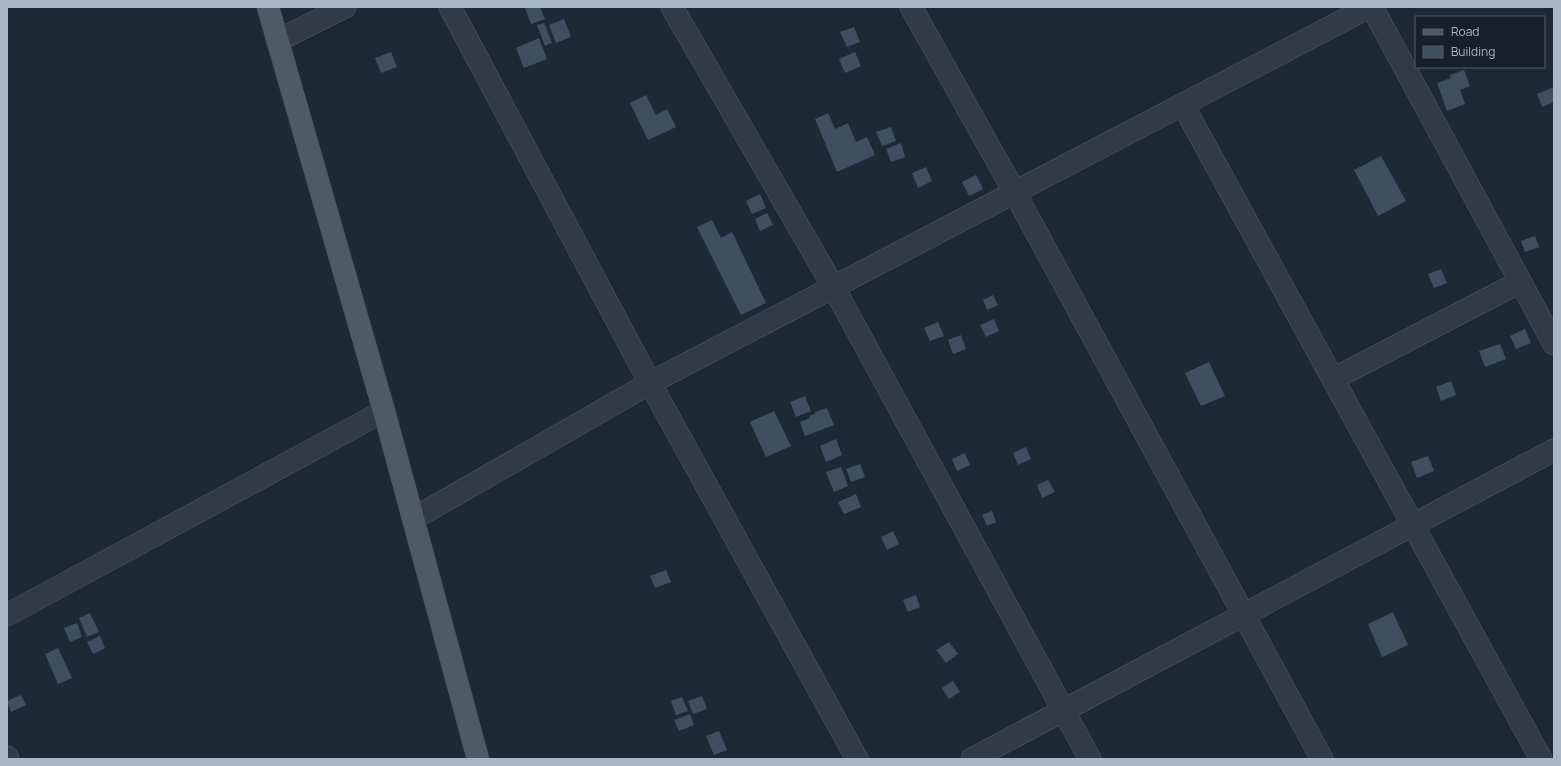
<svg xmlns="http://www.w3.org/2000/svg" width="1561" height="766" viewBox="0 0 1561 766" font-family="Manrope,sans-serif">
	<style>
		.building { fill: #3f4f5f }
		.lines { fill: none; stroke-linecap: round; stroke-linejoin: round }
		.minor-casing { stroke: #4d5965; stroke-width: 23 }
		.primary-casing { stroke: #3c4753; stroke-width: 23 }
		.minor { stroke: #303b47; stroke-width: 22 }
		.primary { stroke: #4e5b67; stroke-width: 22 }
	</style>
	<rect width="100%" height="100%" fill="#1d2a36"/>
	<g class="building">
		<path d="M 528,7 L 540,7 L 545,19 L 531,24 L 525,8 Z"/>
		<path d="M 564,19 L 571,37 L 556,43 L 549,25 Z"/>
		<path d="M 544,23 L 552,43 L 545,46 L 537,25 Z"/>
		<path d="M 854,27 L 860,42 L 847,47 L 840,32 Z"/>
		<path d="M 539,38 L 547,59 L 524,68 L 516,48 Z"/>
		<path d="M 391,52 L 397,67 L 381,73 L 375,58 Z"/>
		<path d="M 855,52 L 861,66 L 845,73 L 839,59 Z"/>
		<path d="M 1464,70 L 1470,86 L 1460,90 L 1465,104 L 1447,111 L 1437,83 L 1451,78 L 1450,75 Z"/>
		<path d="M 1554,87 L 1554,102 L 1542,107 L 1537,94 Z"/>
		<path d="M 646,95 L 656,115 L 667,109 L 676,127 L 648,140 L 630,103 Z"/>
		<path d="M 828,113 L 835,129 L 848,123 L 856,142 L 867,137 L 875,155 L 837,172 L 815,119 Z"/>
		<path d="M 891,127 L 896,141 L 882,146 L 876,132 Z"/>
		<path d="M 901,143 L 905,157 L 891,162 L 886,149 Z"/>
		<path d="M 1381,156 L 1406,201 L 1378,216 L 1354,170 Z"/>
		<path d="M 926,167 L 932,181 L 918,188 L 912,173 Z"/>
		<path d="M 976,175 L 983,189 L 969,196 L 962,182 Z"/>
		<path d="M 760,194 L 766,208 L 752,214 L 746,201 Z"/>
		<path d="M 767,213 L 773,225 L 760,231 L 755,219 Z"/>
		<path d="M 712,220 L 721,238 L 732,232 L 766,303 L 741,315 L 697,227 Z"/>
		<path d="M 1535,236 L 1539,247 L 1525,252 L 1521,241 Z"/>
		<path d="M 1441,269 L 1447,283 L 1434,288 L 1428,274 Z"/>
		<path d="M 993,295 L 998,305 L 987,310 L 983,300 Z"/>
		<path d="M 994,319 L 999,331 L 986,337 L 980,325 Z"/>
		<path d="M 938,322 L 944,336 L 930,341 L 924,328 Z"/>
		<path d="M 1525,329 L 1531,343 L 1516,349 L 1510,336 Z"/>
		<path d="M 961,335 L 966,349 L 953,354 L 948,340 Z"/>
		<path d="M 1500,344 L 1506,359 L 1485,367 L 1479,351 Z"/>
		<path d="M 1209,362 L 1225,396 L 1201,406 L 1185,373 Z"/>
		<path d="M 1451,381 L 1456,395 L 1441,401 L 1436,387 Z"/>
		<path d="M 805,396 L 811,411 L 796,417 L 790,402 Z"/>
		<path d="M 827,408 L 834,425 L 805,436 L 800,422 L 810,418 L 809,416 L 815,414 L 815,412 Z"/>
		<path d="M 774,411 L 791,446 L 766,457 L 750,422 Z"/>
		<path d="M 836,439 L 842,455 L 826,462 L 820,446 Z"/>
		<path d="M 1026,447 L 1031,459 L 1018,465 L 1013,453 Z"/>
		<path d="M 965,453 L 970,465 L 957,471 L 952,459 Z"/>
		<path d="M 1428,456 L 1434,471 L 1417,478 L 1411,462 Z"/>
		<path d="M 860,464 L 865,477 L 851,482 L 846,469 Z"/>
		<path d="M 841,467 L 848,486 L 834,492 L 826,472 Z"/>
		<path d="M 1048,480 L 1055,492 L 1042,498 L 1037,485 Z"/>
		<path d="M 856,494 L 861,507 L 844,514 L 838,502 Z"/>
		<path d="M 992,511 L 996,522 L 987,526 L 982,515 Z"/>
		<path d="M 893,531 L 899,544 L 887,550 L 881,537 Z"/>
		<path d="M 666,570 L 671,582 L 655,588 L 650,576 Z"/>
		<path d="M 916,595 L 920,607 L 908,612 L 903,600 Z"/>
		<path d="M 1393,612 L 1408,645 L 1382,657 L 1368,624 Z"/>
		<path d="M 90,613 L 99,632 L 87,637 L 79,618 Z"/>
		<path d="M 77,623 L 82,637 L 70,642 L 64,628 Z"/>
		<path d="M 100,636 L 105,648 L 93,654 L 87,642 Z"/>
		<path d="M 949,642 L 958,654 L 946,663 L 936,650 Z"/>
		<path d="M 58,648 L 72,678 L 58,684 L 45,654 Z"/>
		<path d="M 953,681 L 960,692 L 949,699 L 942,688 Z"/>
		<path d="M 21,695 L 26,705 L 11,712 L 7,701 Z"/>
		<path d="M 702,696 L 707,709 L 693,714 L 688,701 Z"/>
		<path d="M 682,697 L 688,711 L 676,715 L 671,701 Z"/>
		<path d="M 690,714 L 694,725 L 679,731 L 674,720 Z"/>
		<path d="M 719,731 L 727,750 L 714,755 L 706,736 Z"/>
	</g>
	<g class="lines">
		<defs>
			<g id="minor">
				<path d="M 450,7 L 650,383 L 857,759"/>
				<path d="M 672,7 L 834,288 L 1090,759"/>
				<path d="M 911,7 L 1015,193 L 1322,759"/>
				<path d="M 1372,7 L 1554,344"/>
				<path d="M 277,41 L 345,7"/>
				<path d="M 1183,105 L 1541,759"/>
				<path d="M 1333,379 L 1520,282"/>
				<path d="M 413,519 L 650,383 L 1369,7"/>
				<path d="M 7,615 L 384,411"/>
				<path d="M 7,757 L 8,759"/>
				<path d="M 972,759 L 1554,450"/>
			</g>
			<path id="primary" d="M 268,7 L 384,411 L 478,759"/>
		</defs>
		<use href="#minor" class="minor-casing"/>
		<use href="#primary" class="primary-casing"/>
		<use href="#minor" class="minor"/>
		<use href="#primary" class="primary"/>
	</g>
	<rect width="1561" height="766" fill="none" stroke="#a9b6c5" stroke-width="16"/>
	<rect x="1415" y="16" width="130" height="52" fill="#16202b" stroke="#515c69"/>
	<rect x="1423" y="29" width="20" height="6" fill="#4e5b67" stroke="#515c69"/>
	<text x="1451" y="36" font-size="12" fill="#a9b6c5">Road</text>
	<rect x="1423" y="46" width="20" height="12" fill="#3f4f5f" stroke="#515c69"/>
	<text x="1451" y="56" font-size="12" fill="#a9b6c5">Building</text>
</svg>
